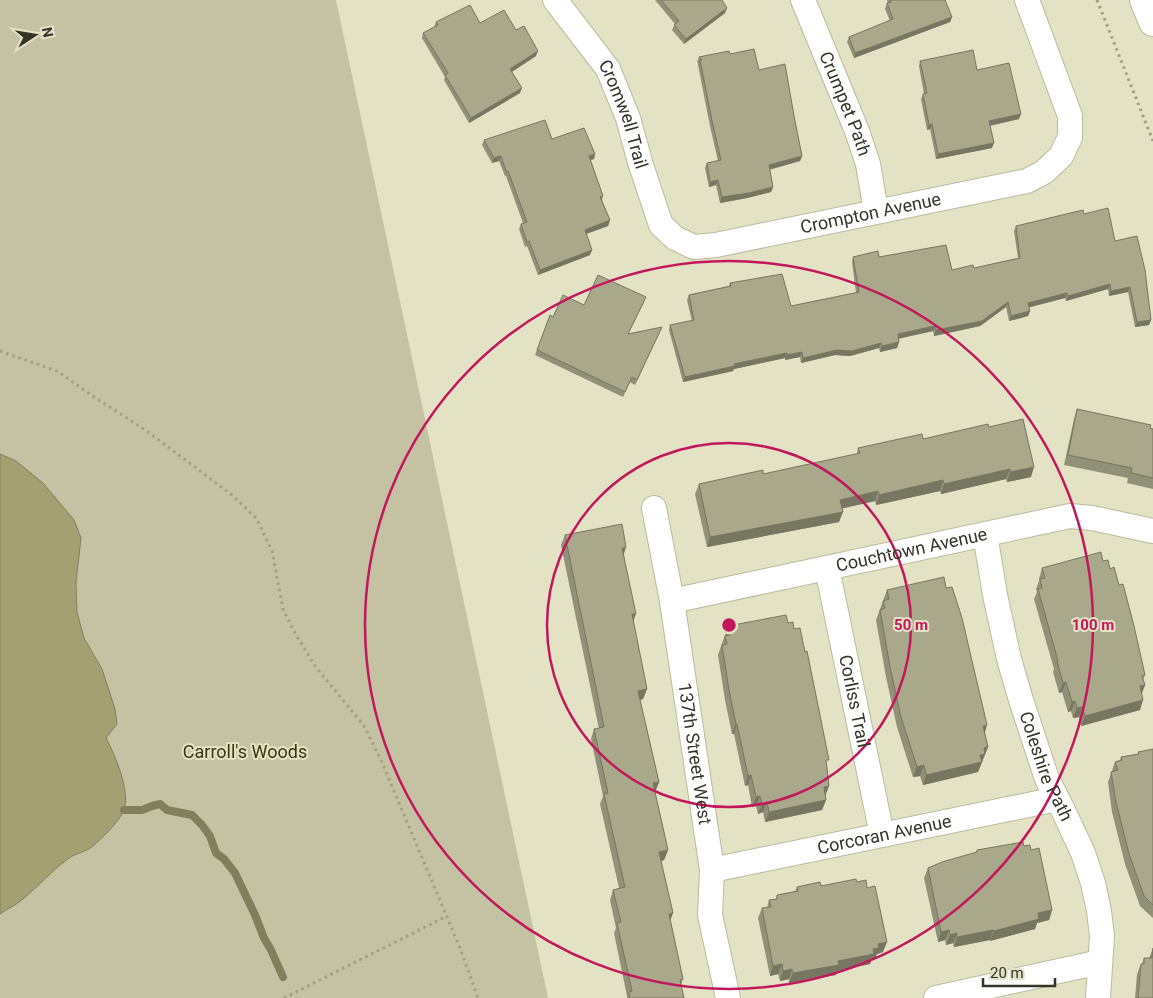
<svg xmlns="http://www.w3.org/2000/svg" width="1153" height="998" viewBox="0 0 1153 998" font-family="Roboto,sans-serif">
	<style>
		.green { fill: #c4c2a3 }
		.water { fill: #a3a072; stroke: #82805c }
		.lines { fill: none; stroke-linecap: round; stroke-linejoin: round }
		.stream { stroke: #82805c; stroke-width: 8 }
		.minor-casing { stroke: #bcba9d; stroke-width: 26 }
		.tertiary-casing { stroke: #bcba9d; stroke-width: 30 }
		.path { stroke: #a09f87; stroke-width: 3; stroke-dasharray: 2.5 4; stroke-linecap: butt }
		.minor { stroke: #fff; stroke-width: 24 }
		.tertiary { stroke: #fff; stroke-width: 28 }
		.wall { fill: #919078 }
		.shaded-wall { fill: #767661 }
		.building { fill: #a9a88b; stroke: #767661 }
		.ring { fill: none; stroke: #c2185b; stroke-width: 2.5 }
		.labels { text-anchor: middle; stroke-width: 4; stroke-linejoin: round; paint-order: stroke }
		.street-label { font-size: 18px; fill: #343428; stroke: #e4e2c4 }
		.park-label { font-size: 18px; fill: #38350f; stroke: #e4e2c4 }
		.centre { fill: #c2185b; stroke: #e4e2c4; stroke-width: 2.5 }
		.ring-label { font-size: 15px; text-anchor: middle; font-weight: bold; fill: #c2185b; stroke: #e4e2c4; stroke-width: 4; stroke-linejoin: round; paint-order: stroke }
	</style>
	<rect width="100%" height="100%" fill="#e4e2c4"/>
	<path class="green" d="M 0,0 L 336,0 L 548,998 L 0,998 Z"/>
	<path class="water" d="M 0,454 L 16,461 L 43,483 L 74,520 L 81,538 L 76,582 L 77,612 L 84,638 L 102,669 L 115,709 L 117,724 L 106,738 C 115,755 132,794 123,812 C 117,824 103,837 93,846 C 86,852 76,853 69,858 C 52,870 39,886 23,899 C 16,905 7,909 0,914 Z"/>
	<g class="lines">
		<path class="stream" d="M 124,810 L 142,810 L 152,806 L 160,804 L 167,810 L 192,815 L 202,825 L 210,836 L 216,853 L 224,859 L 235,873 L 255,915 L 264,938 L 271,950 L 283,977"/>
		<defs>
			<g id="minor">
				<path id="s1" d="M 555,0 L 608,69 L 628,118 L 640,162 L 661,225 L 675,238 L 694,247 L 716,245 L 1027,181 L 1044,172 L 1061,156 L 1070,137 L 1070,116 L 1027,0"/>
				<path id="s2" d="M 803,0 L 857,131 L 868,164 L 876,211"/>
				<path id="s3" d="M 654,508 L 672,601 L 712,870 L 710,915 L 728,998"/>
				<path id="s4" d="M 985,534 L 995,595 L 1009,659 L 1021,700 L 1047,779 L 1063,810 L 1083,853 L 1093,883 L 1099,911 L 1102,936 L 1098,998"/>
				<path id="s5" d="M 827,568 L 882,835"/>
				<path id="s6" d="M 672,601 L 1070,516 L 1092,518 L 1153,531"/>
				<path id="s7" d="M 712,870 L 1057,799"/>
				<path d="M 936,998 L 1100,962"/>
			</g>
			<path id="tertiary" d="M 1144,0 L 1153,22"/>
		</defs>
		<use href="#minor" class="minor-casing"/>
		<use href="#tertiary" class="tertiary-casing"/>
		<g class="path">
			<path d="M 1097,0 L 1153,141"/>
			<path d="M 0,351 L 57,371 L 94,397 L 144,429 L 232,495 L 257,519 L 272,551 L 283,609 L 295,633 L 315,666 L 364,726 L 381,760 L 460,948 L 478,998"/>
			<path d="M 284,998 L 447,916"/>
		</g>
		<use href="#minor" class="minor"/>
		<use href="#tertiary" class="tertiary"/>
	</g>
	<g class="wall">
		<path d="M 655,0 L 722,0 L 725,13 L 684,44 L 672,30 L 675,24 Z"/>
		<path d="M 887,0 L 946,0 L 945,0 L 952,17 L 950,22 L 854,58 L 847,42 L 849,37 L 890,21 L 885,9 L 887,3 L 888,3 Z"/>
		<path d="M 436,22 L 480,23 L 516,30 L 536,56 L 512,72 L 520,93 L 469,123 L 444,80 L 445,77 L 422,38 L 423,33 L 434,27 Z"/>
		<path d="M 730,54 L 759,70 L 794,116 L 802,156 L 800,161 L 769,170 L 773,187 L 771,192 L 747,198 L 720,203 L 716,185 L 709,187 L 705,168 L 707,163 L 718,161 L 710,126 L 698,65 L 698,63 L 697,62 L 699,57 Z"/>
		<path d="M 920,61 L 977,70 L 1019,119 L 990,126 L 992,148 L 936,159 L 930,129 L 927,130 L 921,99 L 923,94 L 924,94 L 919,66 Z"/>
		<path d="M 552,139 L 595,154 L 594,159 L 590,160 L 603,196 L 602,200 L 610,220 L 608,226 L 586,234 L 590,255 L 538,275 L 527,246 L 525,247 L 519,229 L 521,224 L 523,223 L 506,176 L 505,176 L 499,161 L 492,163 L 482,145 L 484,140 Z"/>
		<path d="M 1084,214 L 1115,241 L 1151,320 L 1149,325 L 1135,327 L 1128,292 L 1109,296 L 1108,289 L 1066,301 L 1065,298 L 1029,307 L 1030,311 L 1028,316 L 1009,321 L 1006,307 L 980,326 L 934,336 L 933,331 L 898,339 L 899,342 L 897,348 L 880,352 L 879,348 L 850,356 L 835,355 L 801,363 L 800,357 L 785,360 L 785,358 L 734,369 L 733,371 L 683,382 L 669,330 L 670,325 L 692,321 L 687,300 L 689,295 L 729,286 L 730,283 L 791,306 L 856,293 L 852,262 L 853,257 L 879,257 L 952,270 L 974,268 L 1018,258 L 1014,231 L 1016,226 Z"/>
		<path d="M 644,302 L 628,334 L 662,327 L 635,385 L 630,382 L 623,397 L 535,355 L 550,315 L 553,317 L 584,305 Z"/>
		<path d="M 1077,409 L 1153,429 L 1153,489 L 1127,483 L 1128,478 L 1064,465 L 1074,419 Z"/>
		<path d="M 989,427 L 1031,477 L 1007,482 L 1006,479 L 941,494 L 940,491 L 876,505 L 875,501 L 842,508 L 839,522 L 707,547 L 695,494 L 699,484 L 763,474 L 857,454 L 858,448 L 923,439 Z"/>
		<path d="M 565,535 L 624,555 L 633,621 L 647,689 L 643,699 L 640,700 L 659,782 L 655,792 L 668,850 L 664,860 L 661,861 L 673,913 L 670,921 L 683,979 L 681,985 L 684,998 L 627,998 L 627,996 L 614,933 L 616,928 L 610,900 L 613,890 L 619,888 L 600,804 L 603,796 L 591,739 L 594,729 L 599,729 L 561,545 Z"/>
		<path d="M 1103,561 L 1145,675 L 1143,680 L 1145,685 L 1142,693 L 1140,710 L 1081,726 L 1079,717 L 1073,718 L 1071,711 L 1068,712 L 1062,692 L 1059,693 L 1053,672 L 1054,669 L 1034,599 L 1037,592 L 1036,589 L 1039,581 L 1039,579 L 1042,568 Z"/>
		<path d="M 946,588 L 988,747 L 978,772 L 923,785 L 920,776 L 913,777 L 897,727 L 886,677 L 876,620 L 887,590 Z"/>
		<path d="M 788,623 L 827,766 L 829,786 L 825,796 L 826,800 L 822,810 L 765,822 L 763,812 L 758,814 L 756,806 L 752,807 L 748,785 L 745,786 L 734,734 L 732,734 L 725,700 L 718,655 L 728,626 Z"/>
		<path d="M 1153,749 L 1153,918 L 1140,906 L 1125,864 L 1112,812 L 1108,782 L 1115,762 L 1120,760 L 1121,757 L 1138,754 L 1138,752 Z"/>
		<path d="M 1024,846 L 1031,850 L 1052,910 L 1049,920 L 1037,923 L 1035,929 L 990,941 L 990,940 L 954,947 L 953,943 L 946,945 L 945,940 L 938,942 L 924,878 L 928,868 L 976,853 L 977,850 Z"/>
		<path d="M 857,882 L 883,952 L 877,954 L 875,958 L 872,959 L 870,964 L 837,971 L 836,975 L 789,983 L 789,979 L 780,981 L 778,974 L 770,976 L 758,918 L 762,908 L 767,908 L 769,900 L 776,899 L 777,895 L 795,892 L 797,887 L 821,886 Z"/>
		<path d="M 1153,948 L 1153,998 L 1135,998 L 1137,974 L 1141,964 L 1142,964 L 1144,958 L 1149,958 Z"/>
	</g>
	<g class="shaded-wall">
		<path d="M 727,8 L 725,13 L 684,44 L 686,39 Z"/>
		<path d="M 952,17 L 950,22 L 854,58 L 855,53 Z"/>
		<path d="M 538,51 L 536,56 L 508,74 L 510,69 Z"/>
		<path d="M 522,88 L 520,93 L 469,123 L 471,118 Z"/>
		<path d="M 1021,114 L 1019,119 L 987,126 L 989,121 Z"/>
		<path d="M 932,124 L 930,129 L 927,130 L 929,125 Z"/>
		<path d="M 994,143 L 992,148 L 936,159 L 938,154 Z"/>
		<path d="M 595,154 L 594,159 L 587,161 L 589,156 Z"/>
		<path d="M 501,156 L 499,161 L 492,163 L 494,158 Z"/>
		<path d="M 802,156 L 800,161 L 767,170 L 769,165 Z"/>
		<path d="M 718,180 L 716,185 L 709,187 L 710,182 Z"/>
		<path d="M 773,187 L 771,192 L 747,198 L 720,203 L 722,197 Z"/>
		<path d="M 610,220 L 608,226 L 583,235 L 585,230 Z"/>
		<path d="M 592,250 L 590,255 L 538,275 L 540,270 Z"/>
		<path d="M 1110,284 L 1108,289 L 1066,301 L 1068,296 Z"/>
		<path d="M 1130,287 L 1128,292 L 1109,296 L 1111,291 Z"/>
		<path d="M 1067,293 L 1065,298 L 1027,308 L 1028,303 Z"/>
		<path d="M 1008,302 L 1006,307 L 980,326 L 934,336 L 936,330 Z"/>
		<path d="M 1030,311 L 1028,316 L 1009,321 L 1011,316 Z"/>
		<path d="M 1151,320 L 1149,325 L 1135,327 L 1137,322 Z"/>
		<path d="M 935,326 L 933,331 L 896,339 L 898,334 Z"/>
		<path d="M 899,342 L 897,348 L 880,352 L 882,346 Z"/>
		<path d="M 881,343 L 879,348 L 850,356 L 835,355 L 801,363 L 803,358 L 837,350 Z"/>
		<path d="M 802,352 L 800,357 L 785,360 L 787,355 Z"/>
		<path d="M 787,353 L 785,358 L 734,369 L 733,371 L 683,382 L 685,377 L 734,364 Z"/>
		<path d="M 1034,467 L 1031,477 L 1007,482 L 1010,472 Z"/>
		<path d="M 1010,469 L 1006,479 L 941,494 L 944,484 Z"/>
		<path d="M 943,480 L 940,491 L 876,505 L 879,495 Z"/>
		<path d="M 878,491 L 875,501 L 836,510 L 840,500 Z"/>
		<path d="M 843,512 L 839,522 L 707,547 L 710,537 Z"/>
		<path d="M 626,547 L 623,557 L 622,548 Z"/>
		<path d="M 632,614 L 636,614 L 632,624 Z"/>
		<path d="M 1066,682 L 1062,692 L 1059,693 L 1063,683 Z"/>
		<path d="M 1145,685 L 1141,695 L 1140,686 Z"/>
		<path d="M 647,689 L 643,699 L 635,701 L 638,691 Z"/>
		<path d="M 1143,700 L 1140,710 L 1081,726 L 1085,716 Z"/>
		<path d="M 1075,701 L 1071,711 L 1068,712 L 1072,702 Z"/>
		<path d="M 1082,707 L 1079,717 L 1073,718 L 1077,708 Z"/>
		<path d="M 736,724 L 737,724 L 734,734 L 732,734 Z"/>
		<path d="M 987,725 L 984,736 L 983,726 Z"/>
		<path d="M 988,747 L 978,772 L 923,785 L 926,775 L 980,755 L 984,748 Z"/>
		<path d="M 924,765 L 920,776 L 913,777 L 917,767 Z"/>
		<path d="M 751,775 L 748,785 L 745,786 L 748,776 Z"/>
		<path d="M 659,782 L 655,792 L 649,793 L 653,783 Z"/>
		<path d="M 829,786 L 825,796 L 824,787 Z"/>
		<path d="M 760,796 L 756,806 L 752,807 L 756,797 Z"/>
		<path d="M 826,800 L 822,810 L 765,822 L 769,812 Z"/>
		<path d="M 767,802 L 763,812 L 758,814 L 762,804 Z"/>
		<path d="M 668,850 L 664,860 L 655,862 L 659,852 Z"/>
		<path d="M 1052,910 L 1049,920 L 1037,923 L 1035,929 L 990,941 L 994,931 L 1038,913 Z"/>
		<path d="M 673,913 L 669,923 L 669,914 Z"/>
		<path d="M 949,930 L 945,940 L 938,942 L 941,932 Z"/>
		<path d="M 993,930 L 990,940 L 954,947 L 957,937 Z"/>
		<path d="M 957,933 L 953,943 L 946,945 L 950,935 Z"/>
		<path d="M 887,942 L 883,952 L 877,954 L 875,958 L 872,959 L 870,964 L 837,971 L 836,975 L 789,983 L 793,973 L 838,961 L 873,949 L 878,944 Z"/>
		<path d="M 782,964 L 778,974 L 770,976 L 773,966 Z"/>
		<path d="M 792,969 L 789,979 L 780,981 L 783,971 Z"/>
	</g>
	<g class="building">
		<path d="M 661,0 L 722,0 L 727,8 L 686,39 L 674,25 L 679,21 Z"/>
		<path d="M 891,0 L 945,0 L 952,17 L 855,53 L 849,37 L 893,19 L 887,3 L 891,2 Z"/>
		<path d="M 470,5 L 480,23 L 504,10 L 516,30 L 524,26 L 538,51 L 510,69 L 522,88 L 471,118 L 445,75 L 448,73 L 423,33 L 438,25 L 436,22 Z"/>
		<path d="M 754,49 L 759,70 L 785,64 L 794,116 L 802,156 L 769,165 L 773,187 L 749,193 L 722,197 L 718,180 L 710,182 L 707,163 L 721,160 L 712,121 L 700,60 L 702,60 L 699,57 L 729,51 L 730,54 Z"/>
		<path d="M 973,50 L 977,70 L 1009,63 L 1021,114 L 989,121 L 994,143 L 938,154 L 932,124 L 929,125 L 923,94 L 927,93 L 920,61 Z"/>
		<path d="M 545,120 L 552,139 L 584,128 L 595,154 L 589,156 L 603,196 L 600,197 L 610,220 L 585,230 L 592,250 L 540,270 L 529,241 L 527,242 L 521,224 L 527,222 L 508,171 L 506,171 L 501,156 L 494,158 L 484,140 Z"/>
		<path d="M 1108,208 L 1115,241 L 1137,236 L 1145,270 L 1151,320 L 1137,322 L 1130,287 L 1111,291 L 1110,284 L 1068,296 L 1067,293 L 1028,303 L 1030,311 L 1011,316 L 1008,302 L 982,321 L 936,330 L 935,326 L 898,334 L 899,342 L 882,346 L 881,343 L 852,351 L 837,350 L 803,358 L 802,352 L 787,355 L 787,353 L 734,364 L 735,366 L 685,377 L 670,325 L 694,320 L 689,295 L 731,286 L 730,283 L 782,274 L 791,306 L 859,292 L 853,257 L 878,251 L 879,257 L 946,245 L 952,270 L 973,265 L 974,268 L 1020,258 L 1016,226 L 1083,210 L 1084,214 Z"/>
		<path d="M 598,275 L 646,297 L 628,334 L 662,327 L 637,380 L 632,377 L 625,392 L 537,350 L 550,315 L 553,317 L 563,295 L 584,305 Z"/>
		<path d="M 1077,409 L 1151,425 L 1150,428 L 1153,429 L 1153,478 L 1131,473 L 1132,468 L 1068,455 Z"/>
		<path d="M 1023,419 L 1034,467 L 1010,472 L 1010,469 L 944,484 L 943,480 L 879,495 L 878,491 L 840,500 L 843,512 L 710,537 L 699,484 L 763,470 L 763,474 L 860,453 L 858,448 L 922,434 L 923,439 L 988,424 L 989,427 Z"/>
		<path d="M 622,524 L 626,547 L 622,548 L 636,614 L 632,614 L 647,689 L 638,691 L 659,782 L 653,783 L 668,850 L 659,852 L 673,913 L 669,914 L 683,979 L 680,980 L 684,998 L 630,998 L 629,992 L 632,991 L 617,923 L 621,922 L 613,890 L 625,887 L 604,794 L 608,793 L 594,729 L 604,727 L 565,535 Z"/>
		<path d="M 1101,552 L 1103,561 L 1108,560 L 1110,569 L 1114,567 L 1119,585 L 1123,584 L 1134,626 L 1145,675 L 1142,676 L 1145,685 L 1140,686 L 1143,700 L 1085,716 L 1082,707 L 1077,708 L 1075,701 L 1072,702 L 1066,682 L 1063,683 L 1057,661 L 1058,661 L 1038,589 L 1042,588 L 1040,579 L 1045,578 L 1042,568 Z"/>
		<path d="M 944,577 L 946,588 L 952,587 L 962,618 L 987,725 L 983,726 L 988,747 L 984,748 L 985,754 L 980,755 L 982,762 L 926,775 L 924,765 L 917,767 L 901,717 L 890,667 L 880,610 L 885,608 L 883,601 L 889,599 L 887,590 Z"/>
		<path d="M 786,615 L 788,623 L 793,622 L 794,629 L 800,628 L 805,652 L 807,651 L 829,760 L 826,760 L 829,786 L 824,787 L 826,800 L 769,812 L 767,802 L 762,804 L 760,796 L 756,797 L 751,775 L 748,776 L 737,724 L 736,724 L 729,690 L 722,645 L 727,644 L 725,636 L 730,635 L 728,626 Z"/>
		<path d="M 1153,749 L 1153,905 L 1144,896 L 1129,854 L 1116,802 L 1111,772 L 1118,770 L 1115,762 L 1122,760 L 1121,757 L 1139,754 L 1138,752 Z"/>
		<path d="M 1023,842 L 1024,846 L 1030,845 L 1031,850 L 1039,848 L 1052,910 L 1038,913 L 1039,919 L 994,931 L 993,930 L 957,937 L 957,933 L 950,935 L 949,930 L 941,932 L 928,868 L 942,862 L 977,852 L 977,850 Z"/>
		<path d="M 856,879 L 857,882 L 866,880 L 867,888 L 875,886 L 887,942 L 878,944 L 879,948 L 873,949 L 874,954 L 838,961 L 839,965 L 793,973 L 792,969 L 783,971 L 782,964 L 773,966 L 762,908 L 771,907 L 769,900 L 777,899 L 777,895 L 798,891 L 797,887 L 820,882 L 821,886 Z"/>
		<path d="M 1153,948 L 1153,998 L 1138,998 L 1141,964 L 1144,964 L 1144,958 L 1152,958 Z"/>
	</g>
	<g class="ring">
		<circle cx="729" cy="625" r="182"/>
		<circle cx="729" cy="625" r="364"/>
	</g>
	<g class="labels">
		<g class="street-label">
			<text dy="6" stroke="none"><textPath href="#s2" startOffset="112">Crumpet Path</textPath></text>
			<text dy="6" stroke="none"><textPath href="#s1" startOffset="135">Cromwell Trail</textPath></text>
			<text dy="6" stroke="none"><textPath href="#s1" startOffset="472">Crompton Avenue</textPath></text>
			<text dy="6" stroke="none"><textPath href="#s6" startOffset="245">Couchtown Avenue</textPath></text>
			<text dy="6" stroke="none"><textPath href="#s5" startOffset="136">Corliss Trail</textPath></text>
			<text dy="6" stroke="none"><textPath href="#s3" startOffset="249">137th Street West</textPath></text>
			<text dy="6" stroke="none"><textPath href="#s4" startOffset="241">Coleshire Path</textPath></text>
			<text dy="6" stroke="none"><textPath href="#s7" startOffset="176">Corcoran Avenue</textPath></text>
		</g>
		<g class="park-label">
			<text x="245" y="758">Carroll's Woods</text>
		</g>
	</g>
	<circle cx="729" cy="625" r="8" class="centre"/>
	<g class="ring-label">
		<text x="911" y="630">50 m</text>
		<text x="1093" y="630">100 m</text>
	</g>
	<g transform="translate(35 35) rotate(78)" stroke="#e4e2c4" stroke-width="4" paint-order="stroke">
	<path d="M0-4L9 19L0 12L-9 19Z" fill="#343428"/>
	<text y="-8" font-size="14" font-weight="bold" text-anchor="middle" fill="#343428">N</text>
	</g>
	<path d="M983 978v8h72v-8" fill="none" stroke="#343428" stroke-width="2.5"/>
	<text x="990" y="978" font-size="15" fill="#343428" stroke="#e4e2c4" stroke-width="4" paint-order="stroke">20 m</text>
</svg>
